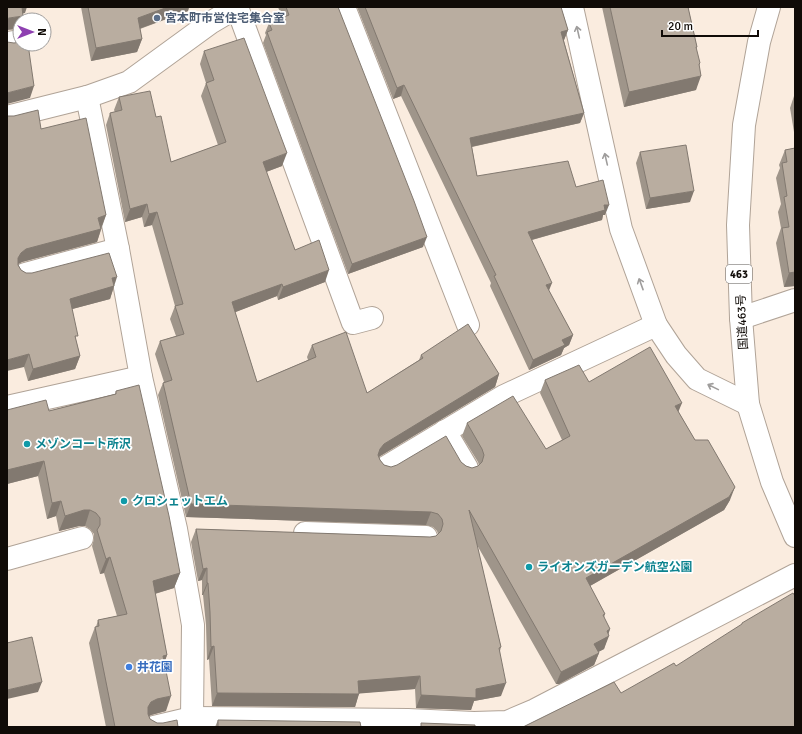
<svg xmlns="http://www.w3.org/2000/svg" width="802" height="734" viewBox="0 0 802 734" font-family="Signika,'Noto Sans JP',sans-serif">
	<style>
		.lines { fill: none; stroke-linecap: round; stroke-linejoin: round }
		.minor-casing { stroke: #b0a397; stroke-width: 24 }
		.highway-casing { stroke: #b0a397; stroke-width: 24 }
		.minor { stroke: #fff; stroke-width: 22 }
		.highway { stroke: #fff; stroke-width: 22 }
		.wall { fill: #9f958a }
		.shaded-wall { fill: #827970 }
		.building { fill: #b9ada0; stroke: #827970 }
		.oneway { stroke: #9f9d9c }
		.service-dot { fill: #5c6f8a; stroke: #fff; stroke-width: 1.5 }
		.culture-dot { fill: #0f9aa8; stroke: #fff; stroke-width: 1.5 }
		.shop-dot { fill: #3f7fe0; stroke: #fff; stroke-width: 1.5 }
		.labels { text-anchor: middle; stroke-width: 3.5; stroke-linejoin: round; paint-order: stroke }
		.shield { fill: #fff; stroke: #585451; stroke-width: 1 }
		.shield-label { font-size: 11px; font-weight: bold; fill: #100b07 }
		.service-label { font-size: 12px; font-weight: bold; fill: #4e5e75; stroke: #fff; text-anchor: start }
		.street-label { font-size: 12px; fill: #100b07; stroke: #fff }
		.culture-label { font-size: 12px; font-weight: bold; fill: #0d838f; stroke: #fff; text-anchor: start }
		.shop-label { font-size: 12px; font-weight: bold; fill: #366cbe; stroke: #fff; text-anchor: start }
	</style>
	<rect width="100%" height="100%" fill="#faecdf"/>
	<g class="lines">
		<defs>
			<g id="minor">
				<path d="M 237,7 L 353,323 L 372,318"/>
				<path d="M 344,7 L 468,325"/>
				<path d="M 572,7 L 621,229 L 656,325 L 676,355 L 697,379 L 748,404"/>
				<path d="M 7,43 L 20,41"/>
				<path d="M 87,97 L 118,249 L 141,377 L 176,529 L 193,625 L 192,718 L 194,727"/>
				<path d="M 7,117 L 87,97 L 129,82 L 210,23 L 237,7"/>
				<path d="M 25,274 L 118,249"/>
				<path d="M 741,318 L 795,300"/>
				<path d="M 7,407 L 141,377"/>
				<path d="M 445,431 L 467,468"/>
				<path d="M 386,467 L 504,396 L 656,325"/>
				<path d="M 305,533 L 426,537"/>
				<path d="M 7,559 L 82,538"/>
				<path d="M 154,727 L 192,718 L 408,720 L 474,723 L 507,722 L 535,710 L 795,575"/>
			</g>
			<path id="highway" d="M 769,7 L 759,42 L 744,125 L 738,225 L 741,318 L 748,404 L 772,482 L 795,536"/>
		</defs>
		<use href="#minor" class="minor-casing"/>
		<use href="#highway" class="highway-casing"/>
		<use href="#minor" class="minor"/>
		<use href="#highway" class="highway"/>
	</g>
	<g class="wall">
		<path d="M 81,7 L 189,7 L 188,11 L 140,29 L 142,39 L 137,52 L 91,61 Z"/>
		<path d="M 278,7 L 338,7 L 423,247 L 348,274 L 263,43 L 266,35 L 265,33 L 269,23 L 282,18 Z"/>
		<path d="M 357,7 L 561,7 L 568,30 L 564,40 L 564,41 L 584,113 L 580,123 L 472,147 L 477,176 L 576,187 L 605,215 L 603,215 L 602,220 L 532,240 L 549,291 L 573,335 L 569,345 L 564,348 L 561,355 L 529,370 L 490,286 L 491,283 L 401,96 L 393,99 Z"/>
		<path d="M 602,7 L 688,7 L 697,47 L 696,49 L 699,65 L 696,90 L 624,107 Z"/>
		<path d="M 204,51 L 282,166 L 266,172 L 295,250 L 325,282 L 278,300 L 277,296 L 235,312 L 257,382 L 308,360 L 307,357 L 312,345 L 367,393 L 419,360 L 421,355 L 499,374 L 495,387 L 379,457 L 380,460 L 384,465 L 391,467 L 461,462 L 466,466 L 472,468 L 478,466 L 479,465 L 478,462 L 462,436 L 467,423 L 546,449 L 562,440 L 540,393 L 545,380 L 589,382 L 678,411 L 730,500 L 724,510 L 590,586 L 605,614 L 604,618 L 610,629 L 604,649 L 598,652 L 599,653 L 594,665 L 559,684 L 556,684 L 477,545 L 501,647 L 500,651 L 501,696 L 474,701 L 471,710 L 416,708 L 415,689 L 359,693 L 355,707 L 212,706 L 209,659 L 207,660 L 206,625 L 203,595 L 202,595 L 202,580 L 198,581 L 191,542 L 196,529 L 430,537 L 436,536 L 438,534 L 437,531 L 433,527 L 426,525 L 186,517 L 158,395 L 163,383 L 164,382 L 155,354 L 160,341 L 176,336 L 170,319 L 175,306 L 152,225 L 144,227 L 142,217 L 125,222 L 106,125 L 110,113 L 115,112 L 114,110 L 119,97 L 156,117 L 171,162 L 218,145 L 201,96 L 206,83 L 200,64 Z"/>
		<path d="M 795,93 L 795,138 L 790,108 Z"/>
		<path d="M 7,116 L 41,129 L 106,215 L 97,242 L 22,262 L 18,264 L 21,270 L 26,273 L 114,285 L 114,286 L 110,299 L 72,309 L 76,340 L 80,356 L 75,369 L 28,381 L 24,367 Z"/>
		<path d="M 795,148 L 795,286 L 784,287 L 776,243 L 781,228 L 778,212 L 781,204 L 776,178 L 780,168 L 779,165 L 785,150 Z"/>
		<path d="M 640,152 L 690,202 L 646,209 L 636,163 Z"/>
		<path d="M 116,391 L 180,573 L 174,588 L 155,594 L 167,655 L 164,663 L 166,711 L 151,715 L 149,716 L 150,719 L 157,723 L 178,727 L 106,727 L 89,643 L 95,627 L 96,627 L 98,620 L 117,616 L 104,573 L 100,574 L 92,546 L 94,539 L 94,534 L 90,529 L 85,526 L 79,526 L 59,531 L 56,516 L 47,519 L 38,476 L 7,484 L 7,410 L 49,411 L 115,394 Z"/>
		<path d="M 218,720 L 361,727 L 215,727 Z"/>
	</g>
	<g class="shaded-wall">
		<path d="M 19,7 L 27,7 L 25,13 L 16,15 Z"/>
		<path d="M 168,7 L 189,7 L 188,11 L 133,31 L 138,18 Z"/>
		<path d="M 23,16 L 22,20 L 20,20 L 20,25 L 19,29 L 7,30 L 7,19 L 9,18 Z"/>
		<path d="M 568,30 L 564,40 L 557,43 L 561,32 Z"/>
		<path d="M 142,39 L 137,52 L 91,61 L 96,48 Z"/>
		<path d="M 700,63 L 695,77 L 701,76 L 696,90 L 624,107 L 629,92 Z"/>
		<path d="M 404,85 L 401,96 L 393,99 L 397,88 Z"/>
		<path d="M 34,86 L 30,98 L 7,104 L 7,93 Z"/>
		<path d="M 584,113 L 580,123 L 466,148 L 470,138 Z"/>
		<path d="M 287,153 L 282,166 L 258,175 L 263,162 Z"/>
		<path d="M 694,191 L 690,202 L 646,209 L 650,198 Z"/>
		<path d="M 147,204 L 142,217 L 125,222 L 130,209 Z"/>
		<path d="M 604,205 L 609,205 L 605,215 L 603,215 L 602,220 L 524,242 L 528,232 Z"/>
		<path d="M 157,212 L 152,225 L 144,227 L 149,214 Z"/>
		<path d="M 106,215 L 101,228 L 98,218 Z"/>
		<path d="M 101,229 L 97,242 L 22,262 L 16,265 L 18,258 L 21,253 L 26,249 Z"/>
		<path d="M 427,237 L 423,247 L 348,274 L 352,264 Z"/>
		<path d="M 329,270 L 325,282 L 278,300 L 283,287 Z"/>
		<path d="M 795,272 L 795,286 L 784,287 L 789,273 Z"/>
		<path d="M 117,277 L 110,299 L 65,311 L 70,299 L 112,278 Z"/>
		<path d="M 552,283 L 548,293 L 546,285 Z"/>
		<path d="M 282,284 L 277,296 L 228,315 L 232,302 Z"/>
		<path d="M 573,335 L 569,345 L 564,348 L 561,355 L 529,370 L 533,360 L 562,340 Z"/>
		<path d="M 29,354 L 24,367 L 7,371 L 7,360 Z"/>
		<path d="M 80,356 L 75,369 L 28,381 L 33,369 Z"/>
		<path d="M 499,374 L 495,387 L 380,456 L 375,461 L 380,449 L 384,444 Z"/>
		<path d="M 682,403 L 677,415 L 675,406 Z"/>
		<path d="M 44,461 L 38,476 L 7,484 L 7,470 Z"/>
		<path d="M 735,487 L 730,500 L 724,510 L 581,591 L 586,578 Z"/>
		<path d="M 61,501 L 56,516 L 47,519 L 52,503 Z"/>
		<path d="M 191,504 L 431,512 L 426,525 L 186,517 Z"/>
		<path d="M 84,510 L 90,510 L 85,526 L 79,526 L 59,531 L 65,516 Z"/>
		<path d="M 110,557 L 104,573 L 100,574 L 106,559 Z"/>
		<path d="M 207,568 L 202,580 L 198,581 L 203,569 Z"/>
		<path d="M 180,573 L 174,588 L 147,596 L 153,581 Z"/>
		<path d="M 207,583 L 208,583 L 203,595 L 202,595 Z"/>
		<path d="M 610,629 L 607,637 L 609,636 L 604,649 L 589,657 L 594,644 L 607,631 Z"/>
		<path d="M 214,646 L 209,659 L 207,660 L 211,647 Z"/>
		<path d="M 599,653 L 594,665 L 559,684 L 556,684 L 561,672 Z"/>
		<path d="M 167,655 L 162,670 L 163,656 Z"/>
		<path d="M 420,676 L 415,689 L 354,694 L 358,681 Z"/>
		<path d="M 42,682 L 38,692 L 7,699 L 7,690 Z"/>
		<path d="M 506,683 L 501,696 L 474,701 L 471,710 L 416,708 L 421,695 L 476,689 Z"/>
		<path d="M 217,693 L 359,694 L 355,707 L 212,706 Z"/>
		<path d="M 171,696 L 166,711 L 151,715 L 146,718 L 148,707 L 151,702 L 157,699 Z"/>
	</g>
	<g class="building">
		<path d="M 7,7 L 22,7 L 23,16 L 9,18 L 7,19 Z"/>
		<path d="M 88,7 L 168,7 L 138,18 L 142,39 L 96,48 Z"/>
		<path d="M 286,7 L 338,7 L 414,201 L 427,237 L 352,264 L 267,32 L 272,30 L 269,23 L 289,15 Z"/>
		<path d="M 365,7 L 561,7 L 568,30 L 561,32 L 584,113 L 470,138 L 477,176 L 568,161 L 576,187 L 603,180 L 609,205 L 604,205 L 605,210 L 528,232 L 552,283 L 546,285 L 573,335 L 562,340 L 565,345 L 533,360 L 494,276 L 496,275 L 404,85 L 397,88 Z"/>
		<path d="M 610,7 L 688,7 L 697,47 L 696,47 L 700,63 L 699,64 L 701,76 L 629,92 Z"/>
		<path d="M 244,38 L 287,153 L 263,162 L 295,250 L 319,240 L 329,270 L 283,287 L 282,284 L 232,302 L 257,382 L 316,357 L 312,345 L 346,332 L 367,393 L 423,358 L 421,355 L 468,324 L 499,374 L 384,444 L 380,449 L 378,455 L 380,460 L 384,465 L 391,467 L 397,465 L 446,436 L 461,462 L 466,466 L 472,468 L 478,466 L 482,462 L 484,455 L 482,449 L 467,423 L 513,396 L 546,449 L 570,436 L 545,380 L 579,365 L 589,382 L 650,347 L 682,403 L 675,406 L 695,440 L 708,440 L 735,487 L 729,497 L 586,578 L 605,614 L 603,615 L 610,629 L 607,631 L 609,636 L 594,644 L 599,653 L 561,672 L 469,510 L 501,647 L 499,648 L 506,683 L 476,689 L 476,698 L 421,695 L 420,676 L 358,681 L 359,694 L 217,693 L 214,646 L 211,647 L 210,612 L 208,583 L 207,583 L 207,568 L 203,569 L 196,529 L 430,537 L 436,536 L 441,531 L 443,524 L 442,519 L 438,514 L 431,512 L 191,504 L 163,383 L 172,380 L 160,341 L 184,334 L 175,306 L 183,304 L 157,212 L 149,214 L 147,204 L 130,209 L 110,113 L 122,110 L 119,97 L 150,91 L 156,117 L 161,116 L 171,162 L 226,142 L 206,83 L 214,80 L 204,51 Z"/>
		<path d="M 7,42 L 14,43 L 20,42 L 20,44 L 28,44 L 34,86 L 7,93 Z"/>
		<path d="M 38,110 L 41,129 L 86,118 L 106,215 L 98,218 L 101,229 L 26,249 L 21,253 L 18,258 L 18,265 L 21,270 L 26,273 L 32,273 L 109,253 L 117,277 L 112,278 L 114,286 L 70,299 L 78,336 L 75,336 L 80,356 L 33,369 L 29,354 L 7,360 L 7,116 L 14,116 Z"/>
		<path d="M 686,145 L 694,191 L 650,198 L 640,152 Z"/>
		<path d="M 795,148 L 795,272 L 789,273 L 782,228 L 789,227 L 784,197 L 787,196 L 782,163 L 787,162 L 785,150 Z"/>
		<path d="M 139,385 L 169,516 L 180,573 L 153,581 L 167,655 L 163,656 L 171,696 L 157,699 L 151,702 L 148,707 L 148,714 L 150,719 L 157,723 L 163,723 L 177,720 L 178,727 L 115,727 L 95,627 L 99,626 L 98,620 L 127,614 L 110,557 L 106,559 L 97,530 L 100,525 L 100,518 L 96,513 L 90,510 L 84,510 L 65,516 L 61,501 L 52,503 L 44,461 L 7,470 L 7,410 L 46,400 L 49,411 L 116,394 L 116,391 Z"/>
		<path d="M 793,593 L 795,596 L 795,727 L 523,727 L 614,682 L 621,693 L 674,663 L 676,666 L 742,624 L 742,623 Z"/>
		<path d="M 32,637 L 42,682 L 7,690 L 7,643 Z"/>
		<path d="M 218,720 L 360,722 L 361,727 L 218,727 Z"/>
		<path d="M 421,723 L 475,725 L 475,727 L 421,727 Z"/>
	</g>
	<defs><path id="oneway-shaft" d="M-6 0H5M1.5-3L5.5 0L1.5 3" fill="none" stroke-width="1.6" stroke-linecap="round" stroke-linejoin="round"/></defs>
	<g class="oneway">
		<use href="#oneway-shaft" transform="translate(578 32) rotate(-103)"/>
		<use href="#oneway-shaft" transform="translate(606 159) rotate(-103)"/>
		<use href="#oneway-shaft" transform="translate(641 284) rotate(-110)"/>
		<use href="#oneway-shaft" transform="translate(713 387) rotate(-154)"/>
	</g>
	<circle class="service-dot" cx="157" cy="18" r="4"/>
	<g class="culture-dot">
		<circle cx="27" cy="444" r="4"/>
		<circle cx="124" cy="501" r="4"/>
		<circle cx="529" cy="567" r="4"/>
	</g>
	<circle class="shop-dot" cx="129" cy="667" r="4"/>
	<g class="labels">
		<rect class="shield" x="726" y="265" width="26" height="18" rx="3"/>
		<g class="shield-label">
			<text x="739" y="278">463</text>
		</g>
		<g class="service-label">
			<text x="165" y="22">宮本町市営住宅集合室</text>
		</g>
		<g class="street-label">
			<text transform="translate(742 322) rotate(-93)" y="4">国道463号</text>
		</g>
		<g class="culture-label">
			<text x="35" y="448">メゾンコート所沢</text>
			<text x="132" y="505">クロシェットエム</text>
			<text x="537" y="571">ライオンズガーデン航空公園</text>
		</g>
		<g class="shop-label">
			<text x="137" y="671">井花園</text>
		</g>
	</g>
	<rect width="802" height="734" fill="none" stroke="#100b07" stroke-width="16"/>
	<g transform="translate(32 32) rotate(90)"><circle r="19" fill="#ffffff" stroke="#9f9d9c"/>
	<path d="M0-3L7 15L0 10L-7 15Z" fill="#8e40b1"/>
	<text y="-6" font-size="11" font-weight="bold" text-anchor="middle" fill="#100b07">N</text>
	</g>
	<path d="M662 30v6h96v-6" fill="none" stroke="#100b07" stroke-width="2"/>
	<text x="668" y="30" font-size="12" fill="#100b07" stroke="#ffffff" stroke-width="3" paint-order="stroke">20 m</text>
</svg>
